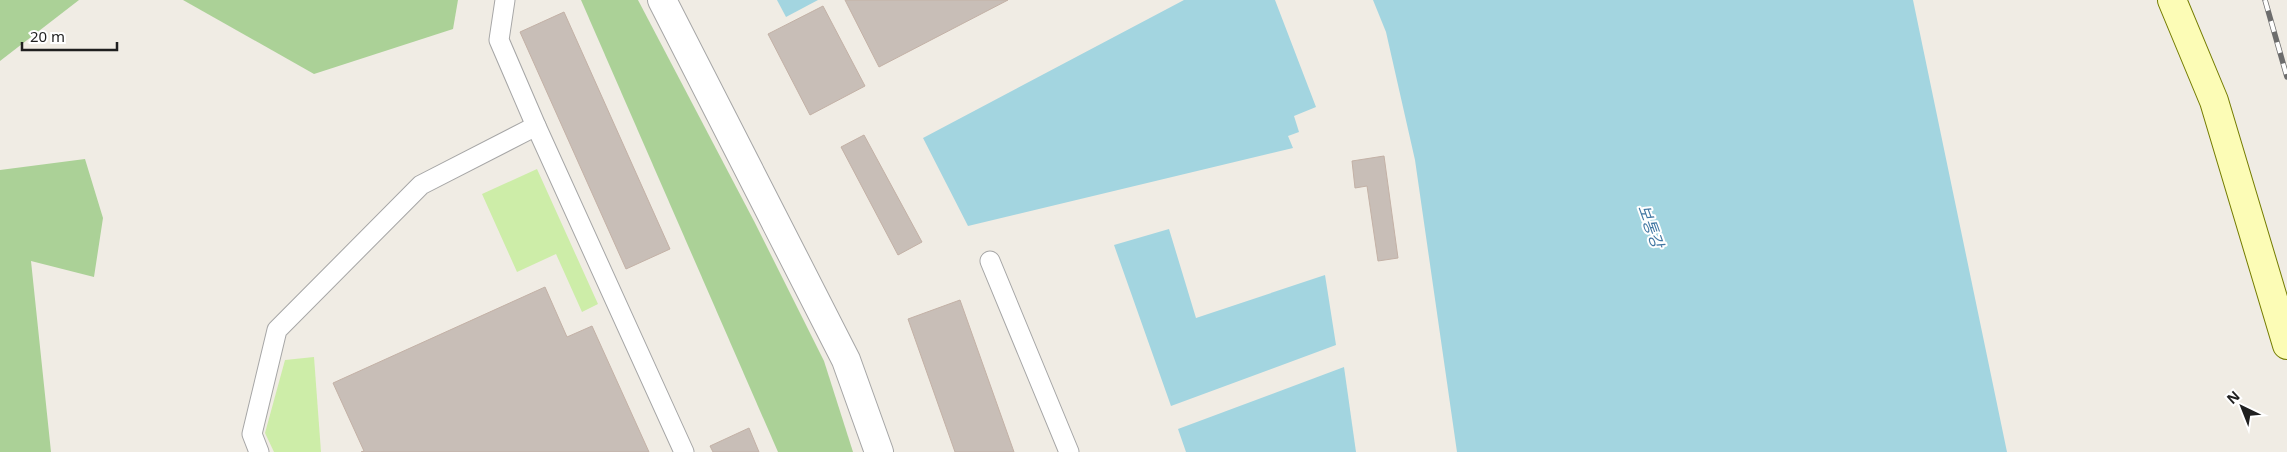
<svg xmlns="http://www.w3.org/2000/svg" width="2287" height="452" viewBox="0 0 2287 452" font-family="'Noto Sans','Noto Sans KR',sans-serif">
	<style>
		.grass { fill: #cdeda8 }
		.forest { fill: #abd197 }
		.water { fill: #a3d5e0 }
		.building { fill: #c8beb7; stroke: #c3b1a6 }
		.lines { fill: none; stroke-linecap: round; stroke-linejoin: round }
		.lane-casing { stroke: #a6a6a6; stroke-width: 21 }
		.street-casing { stroke: #a6a6a6; stroke-width: 30 }
		.secondary-casing { stroke: #747c00; stroke-width: 30 }
		.lane { stroke: #fff; stroke-width: 19 }
		.street { stroke: #fff; stroke-width: 28 }
		.secondary { stroke: #fcfcb6; stroke-width: 28 }
		.rail-casing { stroke: #6d6d6d; stroke-width: 5.5 }
		.rail { stroke: #fff; stroke-width: 4; stroke-dasharray: 11; stroke-linecap: butt }
		.labels { text-anchor: middle; stroke-width: 4; stroke-linejoin: round; paint-order: stroke }
		.water-label { font-size: 16px; font-style: italic; fill: #4177a3; stroke: #fff }
	</style>
	<rect width="100%" height="100%" fill="#f0ece4"/>
	<g class="grass">
		<path d="M 537,169 L 598,304 L 582,312 L 556,254 L 517,272 L 482,194 Z"/>
		<path d="M 314,357 L 321,452 L 274,452 L 265,433 L 285,360 Z"/>
	</g>
	<g class="forest">
		<path d="M 0,0 L 79,0 L 0,61 Z"/>
		<path d="M 183,0 L 458,0 L 453,29 L 314,74 Z"/>
		<path d="M 581,0 L 638,0 L 755,223 L 824,361 L 853,452 L 778,452 Z"/>
		<path d="M 85,159 L 103,218 L 94,277 L 31,261 L 51,452 L 0,452 L 0,170 Z"/>
	</g>
	<g class="water">
		<path d="M 777,0 L 818,0 L 786,17 Z"/>
		<path d="M 1184,0 L 1275,0 L 1316,107 L 1294,116 L 1299,132 L 1288,136 L 1293,148 L 968,226 L 923,138 Z"/>
		<path d="M 1373,0 L 1913,0 L 2007,452 L 1457,452 L 1415,160 L 1386,32 Z"/>
		<path d="M 1169,229 L 1196,318 L 1325,275 L 1336,345 L 1171,406 L 1114,245 Z"/>
		<path d="M 1344,367 L 1356,452 L 1186,452 L 1178,429 Z"/>
	</g>
	<g class="building">
		<path d="M 845,0 L 1008,0 L 879,67 Z"/>
		<path d="M 823,6 L 865,86 L 810,115 L 768,34 Z"/>
		<path d="M 564,12 L 670,249 L 626,269 L 520,32 Z"/>
		<path d="M 864,135 L 922,242 L 898,255 L 841,147 Z"/>
		<path d="M 1384,156 L 1398,258 L 1378,261 L 1367,186 L 1355,188 L 1352,161 Z"/>
		<path d="M 545,287 L 567,337 L 592,326 L 649,452 L 361,452 L 364,451 L 333,383 Z"/>
		<path d="M 960,300 L 1014,452 L 955,452 L 908,319 Z"/>
		<path d="M 749,428 L 759,452 L 713,452 L 710,446 Z"/>
	</g>
	<g class="lines">
		<defs>
			<g id="lane">
				<path d="M 505,0 L 499,40 L 536,126 L 684,452"/>
				<path d="M 990,261 L 1069,452"/>
				<path d="M 259,452 L 252,434 L 277,330 L 421,185 L 536,126"/>
			</g>
			<path id="street" d="M 662,0 L 846,360 L 879,452"/>
			<path id="secondary" d="M 2172,0 L 2214,101 L 2287,345"/>
		</defs>
		<use href="#lane" class="lane-casing"/>
		<use href="#street" class="street-casing"/>
		<use href="#secondary" class="secondary-casing"/>
		<use href="#lane" class="lane"/>
		<use href="#street" class="street"/>
		<use href="#secondary" class="secondary"/>
		<defs>
			<path id="rail" d="M 2265,0 L 2287,77"/>
		</defs>
		<use href="#rail" class="rail-casing"/>
		<use href="#rail" class="rail"/>
	</g>
	<g class="labels">
		<g class="water-label">
			<text transform="translate(1651 226) rotate(70)" y="6">보통강</text>
		</g>
	</g>
	<g transform="translate(2242 407) rotate(317)" stroke="#ffffff" stroke-width="4" paint-order="stroke">
	<path d="M0-4L9 19L0 12L-9 19Z" fill="#1f1f1f"/>
	<text y="-8" font-size="14" font-weight="bold" text-anchor="middle" fill="#1f1f1f">N</text>
	</g>
	<path d="M22 42v8h95v-8" fill="none" stroke="#1f1f1f" stroke-width="2.5"/>
	<text x="30" y="42" font-size="15" fill="#1f1f1f" stroke="#ffffff" stroke-width="4" paint-order="stroke">20 m</text>
</svg>
